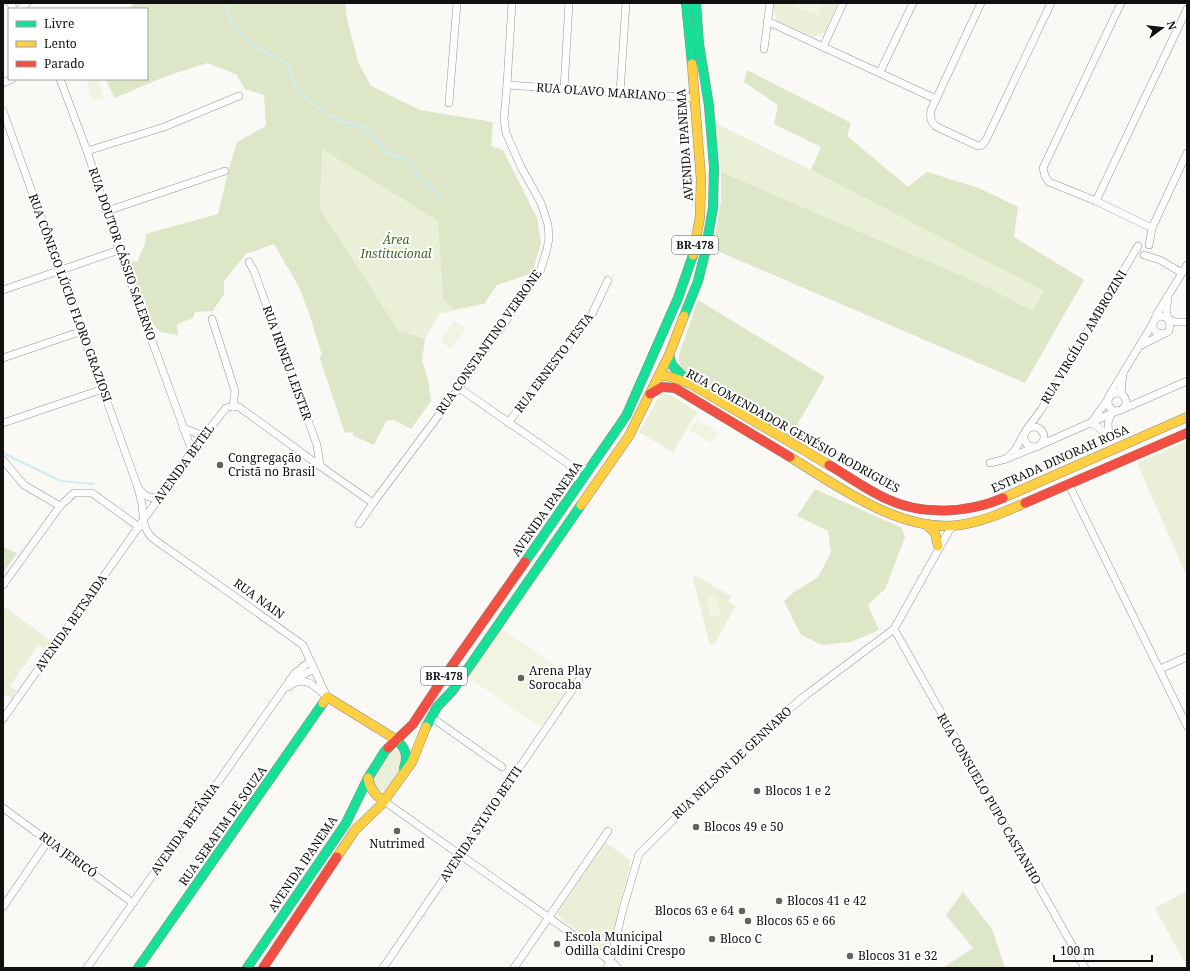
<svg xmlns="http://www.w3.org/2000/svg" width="1190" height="971" viewBox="0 0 1190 971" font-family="'Noto Serif',serif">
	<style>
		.green { fill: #eaefd8 }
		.forest { fill: #dde6c6 }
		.pitch { fill: #f2f3e1 }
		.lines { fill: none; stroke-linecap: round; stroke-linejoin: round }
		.stream { stroke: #cfeef2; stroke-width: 2 }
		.street-casing { stroke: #969594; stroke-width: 8 }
		.fast-casing { stroke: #8c8c8a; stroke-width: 10 }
		.slow-casing { stroke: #8c8c8a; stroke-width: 10 }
		.jam-casing { stroke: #8c8c8a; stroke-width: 10 }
		.street { stroke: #fefefe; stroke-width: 7 }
		.fast { stroke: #16e098; stroke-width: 9 }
		.slow { stroke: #ffcf43; stroke-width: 9 }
		.jam { stroke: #f24e42; stroke-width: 9 }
		.poi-dot { fill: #626260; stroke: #fff; stroke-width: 1.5 }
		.labels { text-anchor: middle; stroke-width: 4; stroke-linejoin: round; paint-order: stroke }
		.shield { fill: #fff; stroke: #585858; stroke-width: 1 }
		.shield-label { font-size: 11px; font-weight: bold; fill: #101010 }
		.street-label { font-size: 12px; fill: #101010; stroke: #fff }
		.park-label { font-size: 12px; font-style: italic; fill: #416225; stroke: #fff }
		.poi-label { font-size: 12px; fill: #101010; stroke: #fff; text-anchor: start }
	</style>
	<rect width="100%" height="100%" fill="#fbf9f6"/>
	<g class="green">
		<path d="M 774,3 L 838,3 L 824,33 L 813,37 L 777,21 L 773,10 Z"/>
		<path d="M 715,123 L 811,170 L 1044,291 L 1033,311 L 981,284 L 721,172 Z"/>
		<path d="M 322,149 L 438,221 L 443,299 L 453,309 L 484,304 L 439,314 L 425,339 L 399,331 L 320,209 Z"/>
		<path d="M 664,393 L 667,393 L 697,412 L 673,452 L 639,432 L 660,395 Z"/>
		<path d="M 1187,441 L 1187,577 L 1137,463 Z"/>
		<path d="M 695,577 L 698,577 L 731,596 L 728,601 L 736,606 L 715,643 L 711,644 L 709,642 L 693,579 Z"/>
		<path d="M 3,606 L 52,642 L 46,650 L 38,645 L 10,686 L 16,691 L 12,699 L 3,693 Z"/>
		<path d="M 393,751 L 397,751 L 402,754 L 403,766 L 389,789 L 383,791 L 377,790 L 372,777 L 388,754 Z"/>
		<path d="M 605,842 L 631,861 L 609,947 L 605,950 L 565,922 L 558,915 L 558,912 Z"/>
		<path d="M 1187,891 L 1187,967 L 1155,908 Z"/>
	</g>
	<g class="forest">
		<path d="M 134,3 L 345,3 L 347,19 L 358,62 L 371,86 L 420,110 L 493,122 L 491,146 L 503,150 L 537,218 L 541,243 L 532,273 L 497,285 L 484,304 L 453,309 L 443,299 L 438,221 L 322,149 L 320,209 L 399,331 L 425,339 L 422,360 L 428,379 L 431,401 L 411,429 L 394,420 L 386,421 L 374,445 L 354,436 L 353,432 L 345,433 L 319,356 L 322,355 L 309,313 L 299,287 L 274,244 L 246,254 L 224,281 L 224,294 L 213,311 L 195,312 L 193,318 L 177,324 L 178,335 L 160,332 L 148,318 L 128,262 L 138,261 L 146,240 L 145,234 L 218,214 L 229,168 L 237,142 L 266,126 L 264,95 L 245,89 L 236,74 L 207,63 L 164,77 L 115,98 L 105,79 L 147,79 L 147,9 L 128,9 Z"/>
		<path d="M 747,70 L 851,123 L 847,136 L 908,187 L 927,172 L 979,188 L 1018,207 L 1014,237 L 1084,280 L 1025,383 L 713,249 L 721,201 L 721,172 L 981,284 L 1033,311 L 1044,291 L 811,170 L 821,147 L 774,124 L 778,105 L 744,82 Z"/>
		<path d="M 698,300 L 825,377 L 790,437 L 690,378 C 684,371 678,365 679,355 Z"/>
		<path d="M 815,489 L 902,528 L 905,537 L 885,589 L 868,605 L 879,630 L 851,642 L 822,645 L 801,635 L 784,601 L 794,592 L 818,577 L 831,552 L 828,531 L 797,516 Z"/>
		<path d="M 3,547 L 17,553 L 3,573 Z"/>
		<path d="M 963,892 L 992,929 L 1005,968 L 943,968 L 973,948 L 946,915 Z"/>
	</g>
	<g class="pitch">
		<path d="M 796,3 L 823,3 L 819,15 L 794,7 Z"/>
		<path d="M 86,79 L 98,79 L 104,98 L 92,101 Z"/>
		<path d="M 454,321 L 466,329 L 451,349 L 440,341 Z"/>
		<path d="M 696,419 L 718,432 L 711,443 L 689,430 Z"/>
		<path d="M 716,594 L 720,615 L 710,617 L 706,596 Z"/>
		<path d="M 501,629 L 574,679 L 541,727 L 468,677 Z"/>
	</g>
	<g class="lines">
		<g class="stream">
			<path d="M 225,3 L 233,27 L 259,49 L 287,63 L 297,90 L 326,114 L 342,121 L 366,128 L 387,152 L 404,159 L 431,189 L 443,198"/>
			<path d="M 3,452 L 5,454 L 61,481 L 94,484"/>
		</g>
		<defs>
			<g id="street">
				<path d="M 10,3 L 14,9"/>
				<path d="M 981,3 L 931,110 C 930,117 930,122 937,127 L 978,146 L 982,145 L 986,140 L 1051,3"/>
				<path d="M 1121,3 L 1043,168 L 1045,176 L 1049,182 L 1096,201 L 1152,228"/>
				<path d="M 20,9 L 27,3"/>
				<path d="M 767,21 L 936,99"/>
				<path d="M 823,47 L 843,3"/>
				<path d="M 764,49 L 770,3"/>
				<path d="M 880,72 L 913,3"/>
				<path d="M 60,79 L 87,151 L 119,250 L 192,451"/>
				<path d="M 3,83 L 12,79"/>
				<path d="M 507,85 L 695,98"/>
				<path d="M 564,89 L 569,3"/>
				<path d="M 620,93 L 626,3"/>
				<path d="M 449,103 L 457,3"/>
				<path d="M 3,111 L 137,485 C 139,492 141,498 142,505 C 144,519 142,530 155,540 L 303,645 L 327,697"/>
				<path d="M 87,151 L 164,127 L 239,96"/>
				<path d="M 1096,201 L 1187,9"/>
				<path d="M 107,211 L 225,171"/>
				<path d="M 1149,245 L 1152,228 L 1187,153"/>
				<path d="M 1144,255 L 1160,260 L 1182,273"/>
				<path d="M 249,262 L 254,271 L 317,445 L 320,466"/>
				<path d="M 3,290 L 119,250"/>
				<path d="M 1168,299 L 1166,310 L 1168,319 L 1175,322 L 1187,322"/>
				<path d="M 212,319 L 235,391 L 233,406"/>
				<path d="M 1154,320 L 1160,316 L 1166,317 L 1170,323 L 1169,331 C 1164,335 1159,335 1154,330 C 1151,324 1155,318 1158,312 L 1187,265"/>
				<path d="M 1140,346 L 1163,334"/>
				<path d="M 3,358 L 82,331"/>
				<path d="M 459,388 L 570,465 L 576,474 L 580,483"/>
				<circle cx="1117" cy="402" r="9"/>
				<path d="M 1121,393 L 1123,374"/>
				<path d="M 1109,396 L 1152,325"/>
				<path d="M 233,406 L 239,407 L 320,466 L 373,503"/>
				<path d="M 1123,409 L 1187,381"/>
				<path d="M 3,423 L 103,389"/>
				<path d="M 508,423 L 592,314 L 608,280"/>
				<path d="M 1091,423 C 1099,427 1105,431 1109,439 L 1108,423 L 1111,414"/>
				<path d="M 1091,423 L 1108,399"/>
				<circle cx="1034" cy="437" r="10"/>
				<path d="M 183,428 L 204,436"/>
				<path d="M 1026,430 L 1041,410 L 1138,246"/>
				<path d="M 1038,446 L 1117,411"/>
				<path d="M 1008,457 L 1015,450 L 1024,434"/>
				<path d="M 3,460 L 24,485 L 60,506"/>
				<path d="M 990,463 L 1006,459 L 1035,447"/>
				<path d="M 570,465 L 581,468 L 590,468"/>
				<path d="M 1069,485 L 1187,726"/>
				<path d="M 138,487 C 144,497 153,501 163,494"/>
				<path d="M 359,524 L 373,503 L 459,388 L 540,272 L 547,249 L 549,238 L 548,225 L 541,203 L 521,167 L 506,133 L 504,119 L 507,85 L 512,3"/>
				<path d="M 3,585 L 60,506 L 74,493 L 92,493 L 139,527"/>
				<path d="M 894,629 L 1085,968"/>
				<path d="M 1160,669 L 1187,657"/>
				<path d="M 293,680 L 314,669"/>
				<path d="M 288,687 C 304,675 312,684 325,695"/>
				<path d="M 431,717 L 502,767"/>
				<path d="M 3,719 L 192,451 L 226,408 L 233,406"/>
				<path d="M 384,801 L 613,963 L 618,968"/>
				<path d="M 3,808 L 133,903"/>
				<path d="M 3,907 L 48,841"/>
				<path d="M 87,968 L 295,673 L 308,663 L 311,663"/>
				<path d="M 383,968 L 579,680"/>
				<path d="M 514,968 L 608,831"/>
				<path d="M 607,968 L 612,954 L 623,909 L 639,854 L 763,731 L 806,695 L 894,629 L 949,531 L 953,526"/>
			</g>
			<g id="fast">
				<path d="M 686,3 L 692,64"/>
				<path d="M 684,316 L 698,281 L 705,253 L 713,208 L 714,167 L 709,106 L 699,44 L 696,3"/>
				<path d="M 669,355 L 672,365 L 689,383"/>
				<path d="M 525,562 L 626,416 L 678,298 L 693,255"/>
				<path d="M 426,727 L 437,707 L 453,690 L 581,505"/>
				<path d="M 397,740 C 406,749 408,756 404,768"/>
				<path d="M 138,968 L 323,703"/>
				<path d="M 247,968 L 346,823 L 368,778 L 385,751 L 388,748"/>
			</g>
			<g id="slow">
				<path d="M 692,64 L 701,179 L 700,217 L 693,255"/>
				<path d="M 659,376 L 667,376 L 689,383 L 829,465"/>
				<path d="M 790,457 C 838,486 900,533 959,525 C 982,522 1004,512 1025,503"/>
				<path d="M 1003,498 L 1187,417"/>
				<path d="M 581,505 L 629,436 L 669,355 L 684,316"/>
				<path d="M 926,524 L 935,533 L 938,546"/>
				<path d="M 323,703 L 327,697 L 397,740"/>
				<path d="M 368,778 C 370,789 375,795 384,801"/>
				<path d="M 337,857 L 355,830 L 381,805 L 412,762 L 426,727"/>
			</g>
			<g id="jam">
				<path d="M 650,394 L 662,387 L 675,388 L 790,457"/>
				<path d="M 829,465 C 848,476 867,490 887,499 C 923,516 968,513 1003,498"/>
				<path d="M 1025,503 L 1187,433"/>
				<path d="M 388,748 L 413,724 L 442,680 L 525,562"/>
				<path d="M 263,968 L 337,857"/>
			</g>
		</defs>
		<use href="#street" class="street-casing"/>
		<use href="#fast" class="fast-casing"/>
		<use href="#slow" class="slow-casing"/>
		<use href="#jam" class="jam-casing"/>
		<use href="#street" class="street"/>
		<use href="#fast" class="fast"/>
		<use href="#slow" class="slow"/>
		<use href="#jam" class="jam"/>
	</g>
	<g class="poi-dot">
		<circle cx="220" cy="465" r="4"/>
		<circle cx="521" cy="678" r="4"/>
		<circle cx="757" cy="791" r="4"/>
		<circle cx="696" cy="827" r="4"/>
		<circle cx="397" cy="831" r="4"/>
		<circle cx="779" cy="901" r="4"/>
		<circle cx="742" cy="911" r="4"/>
		<circle cx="748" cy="921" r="4"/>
		<circle cx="712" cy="939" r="4"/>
		<circle cx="557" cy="944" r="4"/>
		<circle cx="850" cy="956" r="4"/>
	</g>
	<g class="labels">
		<g class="shield">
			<rect x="672" y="236" width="46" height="18" rx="3"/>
			<rect x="421" y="667" width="46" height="18" rx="3"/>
		</g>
		<g class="shield-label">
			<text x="695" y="249">BR-478</text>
			<text x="444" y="680">BR-478</text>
		</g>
		<g class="street-label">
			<text transform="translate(601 92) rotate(4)" y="4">RUA OLAVO MARIANO</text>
			<text transform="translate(685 145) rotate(-94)" y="4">AVENIDA IPANEMA</text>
			<text transform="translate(122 254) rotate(71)" y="4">RUA DOUTOR CÁSSIO SALERNO</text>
			<text transform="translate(70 298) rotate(70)" y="4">RUA CÔNEGO LÚCIO FLORO GRAZIOSI</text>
			<text transform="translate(1084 337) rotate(-59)" y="4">RUA VIRGÍLIO AMBROZINI</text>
			<text transform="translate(489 342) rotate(-55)" y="4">RUA CONSTANTINO VERRONE</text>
			<text transform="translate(287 363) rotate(70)" y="4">RUA IRINEU LEISTER</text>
			<text transform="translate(554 363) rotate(-53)" y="4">RUA ERNESTO TESTA</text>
			<text transform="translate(793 431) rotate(29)" y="4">RUA COMENDADOR GENÉSIO RODRIGUES</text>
			<text transform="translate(1060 459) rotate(-24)" y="4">ESTRADA DINORAH ROSA</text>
			<text transform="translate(184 464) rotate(-54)" y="4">AVENIDA BETEL</text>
			<text transform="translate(547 509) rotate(-55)" y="4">AVENIDA IPANEMA</text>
			<text transform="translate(259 599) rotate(36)" y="4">RUA NAIN</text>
			<text transform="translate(71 623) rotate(-55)" y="4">AVENIDA BETSAIDA</text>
			<text transform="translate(732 763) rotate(-43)" y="4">RUA NELSON DE GENNARO</text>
			<text transform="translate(989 799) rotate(60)" y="4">RUA CONSUELO PUPO CASTANHO</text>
			<text transform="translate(481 824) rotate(-56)" y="4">AVENIDA SYLVIO BETTI</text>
			<text transform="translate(223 826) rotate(-55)" y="4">RUA SERAFIM DE SOUZA</text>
			<text transform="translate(185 829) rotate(-55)" y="4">AVENIDA BETÂNIA</text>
			<text transform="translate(68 855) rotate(36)" y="4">RUA JERICÓ</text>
			<text transform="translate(303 864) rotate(-56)" y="4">AVENIDA IPANEMA</text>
		</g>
		<g class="park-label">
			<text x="396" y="244">Área<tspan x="396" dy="14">Institucional</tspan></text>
		</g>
		<g class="poi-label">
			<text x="228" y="462">Congregação<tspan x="228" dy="14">Cristã no Brasil</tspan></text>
			<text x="529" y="675">Arena Play<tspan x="529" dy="14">Sorocaba</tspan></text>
			<text x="765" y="795">Blocos 1 e 2</text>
			<text x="704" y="831">Blocos 49 e 50</text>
			<text x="397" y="848" text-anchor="middle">Nutrimed</text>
			<text x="787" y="905">Blocos 41 e 42</text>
			<text x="734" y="915" text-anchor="end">Blocos 63 e 64</text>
			<text x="756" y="925">Blocos 65 e 66</text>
			<text x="565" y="941">Escola Municipal<tspan x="565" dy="14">Odilla Caldini Crespo</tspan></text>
			<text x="720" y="943">Bloco C</text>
			<text x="858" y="960">Blocos 31 e 32</text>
		</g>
	</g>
	<rect width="1190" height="971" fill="none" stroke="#101010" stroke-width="8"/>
	<rect x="8" y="8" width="140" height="72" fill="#ffffff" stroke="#9f9f9f"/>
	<rect x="16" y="21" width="20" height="6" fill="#16e098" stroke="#9f9f9f"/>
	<text x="44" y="28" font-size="12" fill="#101010">Livre</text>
	<rect x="16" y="41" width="20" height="6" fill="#ffcf43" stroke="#9f9f9f"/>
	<text x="44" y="48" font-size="12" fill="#101010">Lento</text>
	<rect x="16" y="61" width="20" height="6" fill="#f24e42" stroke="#9f9f9f"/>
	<text x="44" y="68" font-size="12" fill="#101010">Parado</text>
	<g transform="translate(1162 28) rotate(75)" stroke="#ffffff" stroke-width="3" paint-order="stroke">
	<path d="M0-3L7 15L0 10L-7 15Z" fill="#101010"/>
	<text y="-6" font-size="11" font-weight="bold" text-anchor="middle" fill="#101010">N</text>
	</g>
	<path d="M1054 955v6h98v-6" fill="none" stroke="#101010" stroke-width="2"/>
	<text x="1060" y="955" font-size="12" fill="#101010" stroke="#ffffff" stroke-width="3" paint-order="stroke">100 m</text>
</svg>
